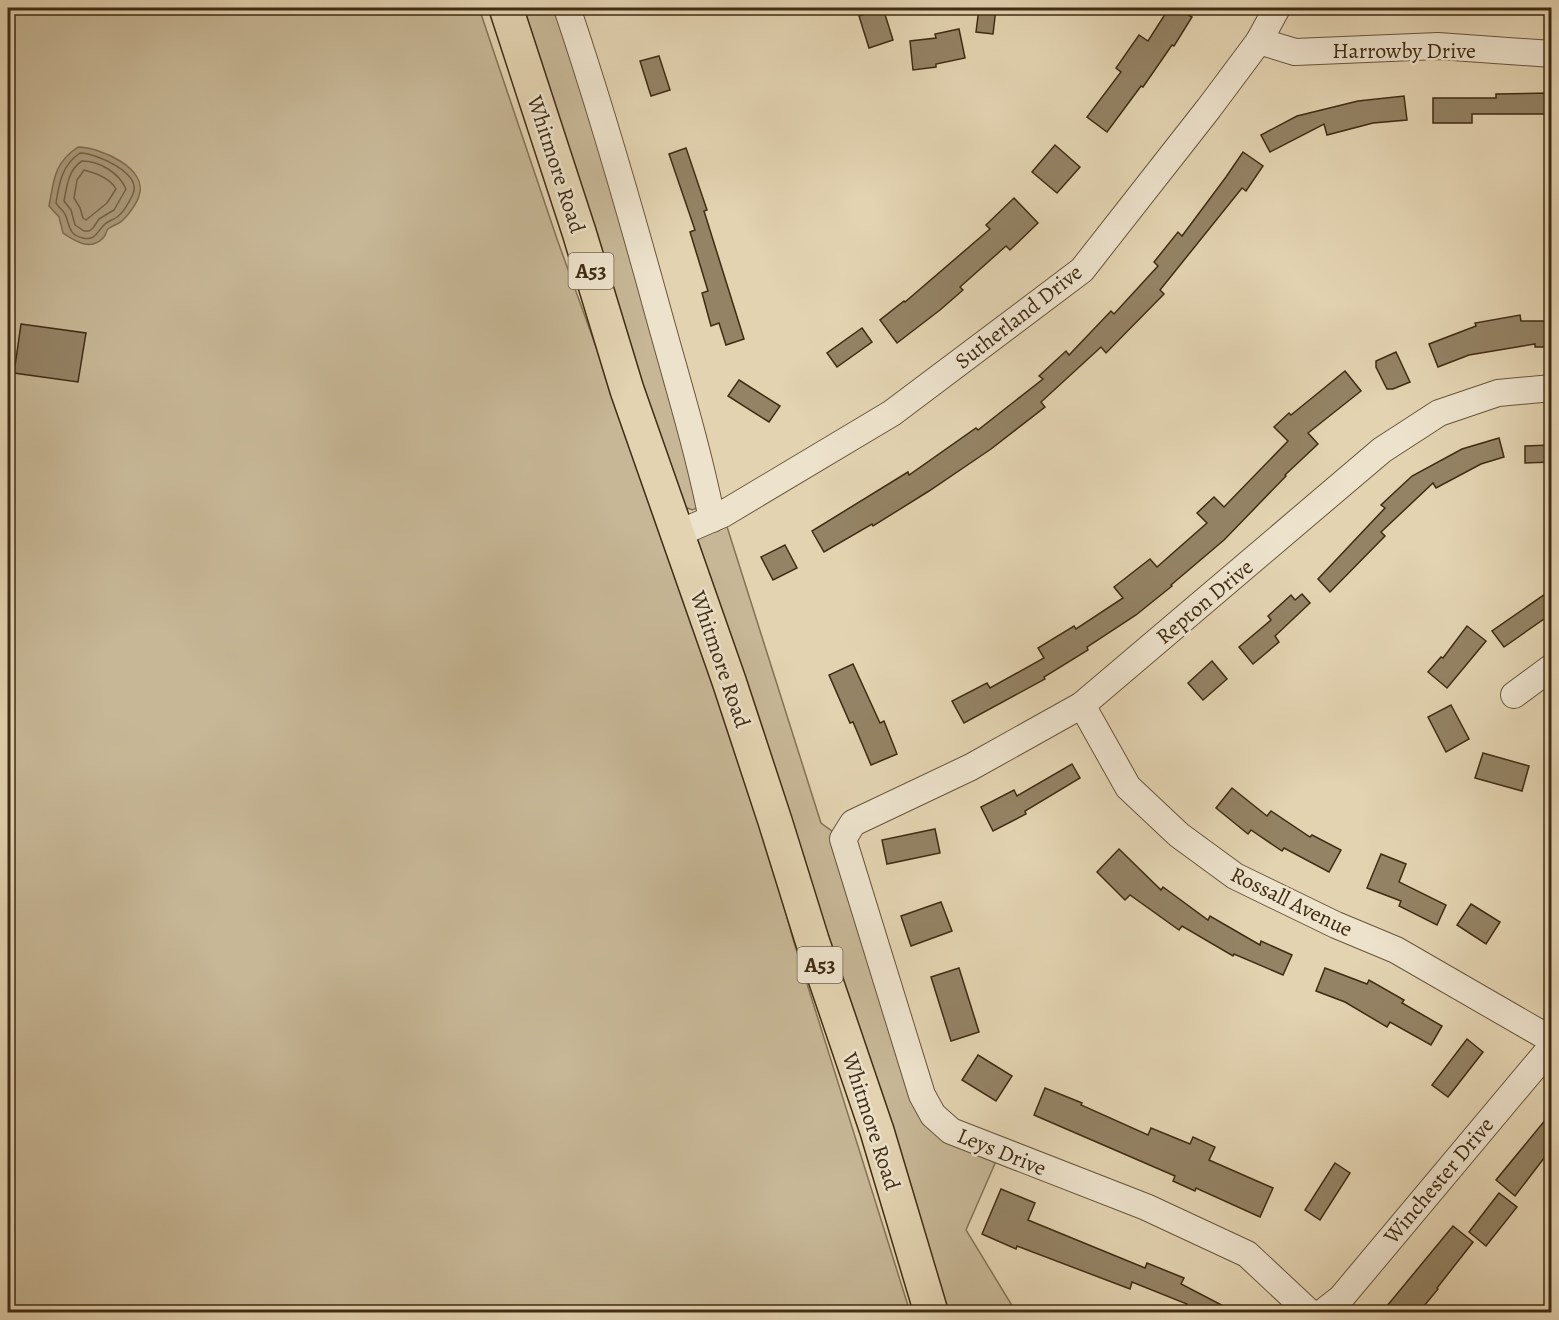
<svg xmlns="http://www.w3.org/2000/svg" width="1559" height="1320" viewBox="0 0 1559 1320" font-family="Alegreya,serif">
	<style>
		.green { fill: #c7b796; stroke: #837254; stroke-width: 1.5 }
		.water { fill: #ab9a7b; stroke: #806e51; stroke-width: 1.5 }
		.lines { fill: none; stroke-linecap: round; stroke-linejoin: round }
		.shore { stroke: #756347; stroke-width: 1.5 }
		.building { fill: #948365; stroke: #3f2c13; stroke-width: 1.5 }
		.minor-casing { stroke: #68563a; stroke-width: 28 }
		.highway-casing { stroke: #3f2c13; stroke-width: 36 }
		.minor { stroke: #ede2cc; stroke-width: 26 }
		.highway { stroke: #e3d3b1; stroke-width: 33 }
		.labels { text-anchor: middle; stroke-width: 5; stroke-linejoin: round; paint-order: stroke }
		.shield { fill: #ede2cc; stroke: #73634a; stroke-width: 1.5 }
		.shield-label { font-size: 21px; font-weight: bold; fill: #3f2c13 }
		.street-label { font-size: 22px; fill: #3f2c13; stroke: #ede2cc }
	</style>
	<rect width="100%" height="100%" fill="#e3d3b1"/>
	<filter id="stains"><feTurbulence type="fractalNoise" baseFrequency=".00333" numOctaves="4"/><feColorMatrix values="0 0 0 0 .2 0 0 0 0 .09 0 0 0 0 .02 0 0 0 .5 -.17"/></filter>
	<radialGradient id="worn" r=".72"><stop offset=".6" stop-color="#630" stop-opacity="0"/><stop offset="1" stop-color="#630" stop-opacity=".3"/></radialGradient>
	<g class="green">
		<path d="M 8,8 L 479,8 L 557,239 L 719,687 L 764,833 L 793,939 L 910,1312 L 8,1312 Z"/>
		<path d="M 506,8 L 567,8 L 705,505 L 692,510 L 688,508 L 678,533 L 723,514 L 821,823 L 843,839 L 922,1095 L 1000,1152 L 966,1230 L 1016,1312 L 931,1312 Z"/>
	</g>
	<path class="water" d="M 78,147 C 99,147 149,168 139,196 C 137,203 129,214 124,219 C 120,224 113,225 108,229 C 106,231 106,235 104,237 C 91,252 75,241 63,233 L 59,217 L 49,206 C 54,179 54,163 78,147 Z"/>
	<g class="lines">
		<g class="shore">
			<path d="M 80,153 C 96,153 142,173 133,194 C 130,201 123,213 117,217 C 113,220 108,221 105,224 C 97,231 96,241 83,238 C 68,235 70,225 65,214 C 63,210 58,207 56,203 C 59,183 62,165 80,153 Z"/>
			<path d="M 82,161 C 100,161 119,173 126,189 L 114,210 L 99,219 L 93,228 L 89,231 L 84,231 L 75,225 L 71,210 L 64,201 C 67,186 68,170 82,161 Z"/>
			<path d="M 84,170 C 96,173 110,178 116,189 L 107,203 L 86,220 L 83,218 L 80,208 L 74,198 L 77,180 Z"/>
		</g>
	</g>
	<g class="building">
		<path d="M 883,8 L 893,40 L 869,48 L 859,16 Z"/>
		<path d="M 979,8 L 996,8 L 993,34 L 976,32 Z"/>
		<path d="M 1169,8 L 1177,8 L 1192,17 L 1174,46 L 1172,45 L 1143,87 L 1141,86 L 1107,132 L 1087,117 L 1121,72 L 1116,68 L 1139,35 L 1148,41 Z"/>
		<path d="M 959,29 L 965,58 L 936,64 L 936,67 L 913,70 L 910,41 L 936,38 L 935,34 Z"/>
		<path d="M 659,56 L 670,90 L 651,96 L 640,61 Z"/>
		<path d="M 1551,93 L 1551,114 L 1472,114 L 1472,123 L 1433,123 L 1433,98 L 1496,98 L 1496,94 Z"/>
		<path d="M 1404,96 L 1407,120 L 1373,123 L 1327,135 L 1324,124 L 1270,152 L 1261,135 L 1297,116 L 1358,101 Z"/>
		<path d="M 1055,145 L 1080,167 L 1057,193 L 1032,172 Z"/>
		<path d="M 686,148 L 707,210 L 704,211 L 744,339 L 726,345 L 719,323 L 711,326 L 702,293 L 708,291 L 690,232 L 695,230 L 669,154 Z"/>
		<path d="M 1243,152 L 1263,166 L 1246,191 L 1242,188 L 1160,290 L 1164,294 L 1106,353 L 1101,347 L 1041,402 L 1045,407 L 991,449 L 929,491 L 873,526 L 872,524 L 824,552 L 812,531 L 908,472 L 909,475 L 976,428 L 978,430 L 1043,379 L 1039,376 L 1066,351 L 1069,355 L 1111,311 L 1114,314 L 1158,266 L 1154,262 L 1178,232 L 1182,236 L 1226,177 Z"/>
		<path d="M 1014,198 L 1038,223 L 1010,250 L 1006,246 L 960,287 L 963,290 L 940,310 L 897,343 L 880,320 L 904,301 L 905,302 L 990,229 L 986,225 Z"/>
		<path d="M 1520,315 L 1521,321 L 1551,321 L 1551,347 L 1535,347 L 1535,344 L 1469,355 L 1438,367 L 1429,344 L 1476,326 L 1475,323 Z"/>
		<path d="M 21,324 L 86,333 L 78,382 L 14,373 Z"/>
		<path d="M 862,328 L 872,342 L 837,367 L 827,353 Z"/>
		<path d="M 1396,352 L 1410,382 L 1393,389 L 1387,389 L 1376,367 L 1376,361 Z"/>
		<path d="M 1345,371 L 1361,391 L 1308,433 L 1318,444 L 1285,475 L 1286,476 L 1224,540 L 1171,585 L 1172,586 L 1136,615 L 1087,647 L 1088,650 L 1044,677 L 1045,679 L 964,723 L 952,701 L 987,683 L 990,688 L 1044,658 L 1038,648 L 1074,626 L 1076,629 L 1123,598 L 1114,587 L 1150,559 L 1157,567 L 1207,523 L 1197,513 L 1214,497 L 1224,507 L 1288,441 L 1274,427 L 1289,413 L 1291,415 Z"/>
		<path d="M 739,380 L 780,406 L 769,422 L 728,396 Z"/>
		<path d="M 1499,438 L 1504,457 L 1481,464 L 1436,488 L 1433,483 L 1381,532 L 1385,536 L 1330,592 L 1318,579 L 1385,508 L 1381,505 L 1412,476 L 1462,449 Z"/>
		<path d="M 1551,445 L 1551,462 L 1525,463 L 1525,446 Z"/>
		<path d="M 785,545 L 797,568 L 773,580 L 761,557 Z"/>
		<path d="M 1551,590 L 1551,614 L 1504,647 L 1492,631 Z"/>
		<path d="M 1302,594 L 1310,603 L 1275,636 L 1279,642 L 1253,664 L 1239,647 L 1271,620 L 1268,616 L 1291,595 L 1295,600 Z"/>
		<path d="M 1467,626 L 1486,641 L 1447,688 L 1428,672 L 1441,657 L 1443,658 Z"/>
		<path d="M 1212,661 L 1227,679 L 1203,700 L 1188,683 Z"/>
		<path d="M 853,664 L 880,723 L 884,721 L 897,754 L 871,765 L 853,722 L 850,723 L 829,675 Z"/>
		<path d="M 1451,705 L 1469,739 L 1446,752 L 1428,717 Z"/>
		<path d="M 1483,753 L 1529,766 L 1522,791 L 1475,778 Z"/>
		<path d="M 1072,764 L 1080,778 L 1025,811 L 1026,814 L 993,831 L 981,807 L 1014,790 L 1017,796 Z"/>
		<path d="M 1232,788 L 1267,816 L 1271,811 L 1310,837 L 1312,835 L 1341,850 L 1329,872 L 1284,848 L 1282,851 L 1251,830 L 1248,834 L 1216,808 Z"/>
		<path d="M 935,829 L 940,853 L 887,864 L 882,840 Z"/>
		<path d="M 1119,849 L 1161,890 L 1163,887 L 1208,920 L 1210,916 L 1260,945 L 1261,941 L 1292,955 L 1283,975 L 1234,954 L 1233,956 L 1182,926 L 1179,930 L 1130,895 L 1125,900 L 1097,872 Z"/>
		<path d="M 1381,854 L 1406,864 L 1399,882 L 1446,905 L 1437,925 L 1399,906 L 1401,901 L 1367,888 Z"/>
		<path d="M 941,902 L 952,931 L 911,946 L 901,916 Z"/>
		<path d="M 1471,904 L 1500,922 L 1486,944 L 1457,925 Z"/>
		<path d="M 959,968 L 979,1032 L 951,1041 L 931,977 Z"/>
		<path d="M 1325,968 L 1367,984 L 1369,980 L 1404,1000 L 1402,1003 L 1442,1026 L 1431,1045 L 1390,1022 L 1387,1027 L 1345,1002 L 1316,991 Z"/>
		<path d="M 1467,1039 L 1483,1052 L 1448,1097 L 1432,1085 Z"/>
		<path d="M 978,1055 L 1012,1076 L 996,1101 L 962,1080 Z"/>
		<path d="M 1045,1088 L 1082,1103 L 1081,1105 L 1148,1135 L 1151,1128 L 1190,1144 L 1193,1137 L 1215,1147 L 1209,1160 L 1273,1188 L 1260,1217 L 1196,1188 L 1195,1191 L 1173,1181 L 1175,1176 L 1034,1115 Z"/>
		<path d="M 1551,1113 L 1551,1149 L 1515,1196 L 1496,1180 Z"/>
		<path d="M 1335,1163 L 1350,1173 L 1320,1220 L 1305,1210 Z"/>
		<path d="M 1001,1189 L 1035,1203 L 1028,1220 L 1145,1268 L 1147,1263 L 1184,1278 L 1181,1284 L 1235,1312 L 1182,1312 L 1187,1304 L 1132,1282 L 1130,1289 L 1017,1246 L 1016,1249 L 982,1234 Z"/>
		<path d="M 1499,1193 L 1517,1207 L 1486,1246 L 1469,1232 Z"/>
		<path d="M 1453,1226 L 1473,1242 L 1437,1288 L 1438,1289 L 1419,1312 L 1382,1312 Z"/>
	</g>
	<g class="lines">
		<defs>
			<g id="minor">
				<path d="M 567,8 C 601,108 630,210 658,312 C 677,381 698,449 712,519"/>
				<path d="M 1259,41 L 1295,52 L 1438,46 L 1552,54"/>
				<path d="M 677,534 L 723,514 L 892,413 L 1082,270 L 1209,108 L 1259,41 L 1277,8"/>
				<path d="M 1514,695 L 1552,667"/>
				<path d="M 1082,705 L 1128,787 L 1179,835 L 1235,876 L 1336,925 L 1396,950 L 1552,1040"/>
				<path d="M 1309,1312 L 1247,1254 L 1146,1207 L 951,1131 L 933,1115 L 922,1095 L 843,839 L 853,823 L 971,767 L 1082,705 L 1382,450 L 1439,413 L 1498,393 L 1552,388"/>
				<path d="M 1323,1312 L 1341,1298 L 1552,1046"/>
			</g>
			<path id="highway" d="M 506,8 L 579,232 L 627,390 L 729,681 L 775,821 L 812,940 L 877,1131 L 931,1312"/>
		</defs>
		<use href="#minor" class="minor-casing"/>
		<use href="#highway" class="highway-casing"/>
		<use href="#minor" class="minor"/>
		<use href="#highway" class="highway"/>
	</g>
	<g class="labels">
		<g class="shield">
			<rect x="568.5" y="253" width="45" height="36" rx="4.5"/>
			<rect x="797.5" y="947" width="45" height="36" rx="4.5"/>
		</g>
		<g class="shield-label">
			<text x="591" y="278">A53</text>
			<text x="820" y="972">A53</text>
		</g>
		<g class="street-label">
			<text x="1404" y="58">Harrowby Drive</text>
			<text transform="translate(557 164) rotate(72)" y="8">Whitmore Road</text>
			<text transform="translate(1018 316) rotate(-38)" y="8">Sutherland Drive</text>
			<text transform="translate(1204 601) rotate(-40)" y="8">Repton Drive</text>
			<text transform="translate(721 659) rotate(71)" y="8">Whitmore Road</text>
			<text transform="translate(1292 901) rotate(26)" y="8">Rossall Avenue</text>
			<text transform="translate(872 1121) rotate(72)" y="8">Whitmore Road</text>
			<text transform="translate(1002 1151) rotate(22)" y="8">Leys Drive</text>
			<text transform="translate(1438 1180) rotate(-50)" y="8">Winchester Drive</text>
		</g>
	</g>
	<rect width="1559" height="1320" fill="none" stroke="#e3d3b1" stroke-width="30"/>
	<rect x="9" y="9" width="1541" height="1302" fill="none" stroke="#3f2c13" stroke-width="3"/>
	<rect x="15" y="15" width="1529" height="1290" fill="none" stroke="#3f2c13" stroke-width="1.5"/>
	<rect width="100%" height="100%" filter="url(#stains)"/>
	<rect width="100%" height="100%" fill="url(#worn)"/>
</svg>
